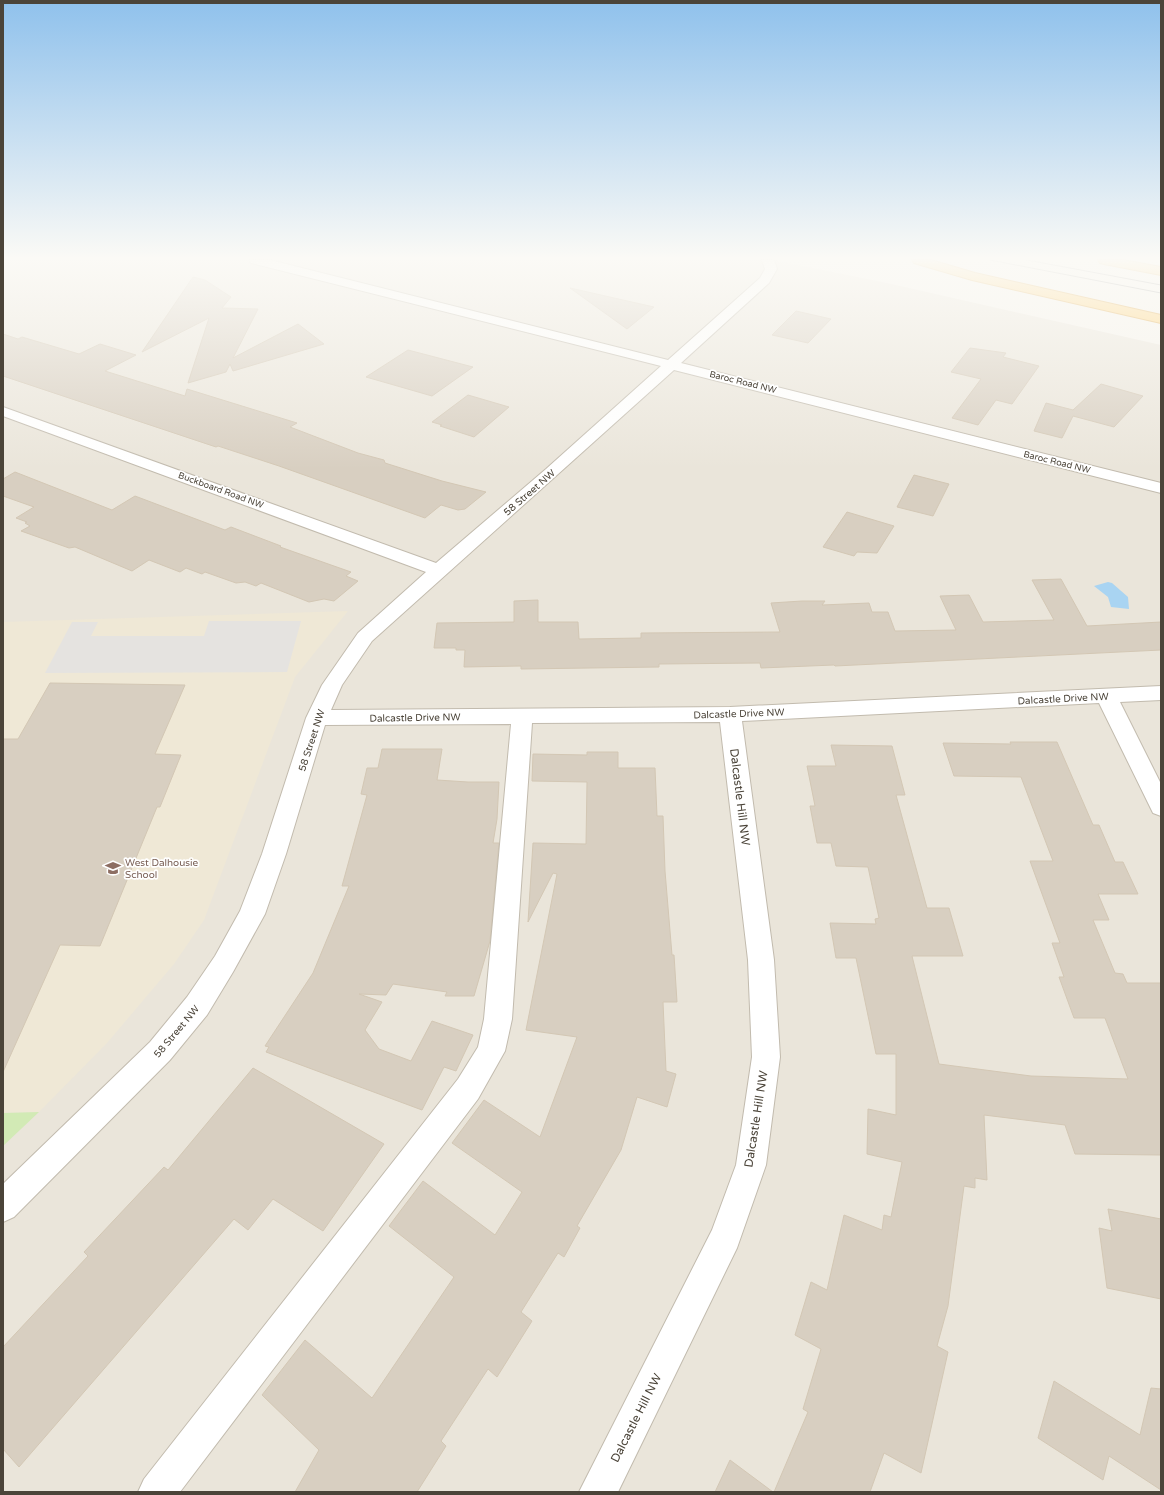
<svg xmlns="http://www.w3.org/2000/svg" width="1164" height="1495" viewBox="0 0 1164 1495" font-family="'Varela Round',sans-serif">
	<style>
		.residential { fill: #eae5da }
		.education { fill: #efe8d6 }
		.green { fill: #d2eab5 }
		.parking { fill: #e5e3e0 }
		.water { fill: #a9d4f2 }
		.building { fill: #d8cfc1; stroke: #d3c7b4 }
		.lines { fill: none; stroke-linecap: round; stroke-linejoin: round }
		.minor-casing { stroke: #c2bbae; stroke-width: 2 }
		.highway-casing { stroke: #e0a43c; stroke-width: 2 }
		.minor { fill: #fff; fill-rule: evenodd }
		.highway { fill: #ffcf6e; fill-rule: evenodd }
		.tram { stroke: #9a9a9a; stroke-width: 1 }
		.labels { text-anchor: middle; stroke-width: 3.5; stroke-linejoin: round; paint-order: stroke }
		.far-street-label { font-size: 9px; fill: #4b4439; stroke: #fff }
		.street-label { font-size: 10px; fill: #4b4439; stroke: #fff }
		.education-label { font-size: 10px; fill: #785e54; stroke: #fff; text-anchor: start }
		.near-street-label { font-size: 12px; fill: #4b4439; stroke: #fff }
	</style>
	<rect width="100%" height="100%" fill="#f6f3ec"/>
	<path class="residential" d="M 3,260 L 773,260 L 887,283 L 1161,345 L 1161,1492 L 3,1492 Z"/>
	<path class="education" d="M 348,611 L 295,677 L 204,920 L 174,964 L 107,1043 L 39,1112 L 3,1113 L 3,622 Z"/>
	<path class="green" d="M 39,1112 L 3,1146 L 3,1113 Z"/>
	<path class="parking" d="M 209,621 L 301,621 L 287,672 L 45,673 L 72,622 L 98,622 L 91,636 L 204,636 Z"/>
	<path class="water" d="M 1108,582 L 1112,583 L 1128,597 L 1129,609 L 1111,607 L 1108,597 L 1094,586 Z"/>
	<g class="building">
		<path d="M 193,277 L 205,280 L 231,297 L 222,308 L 258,309 L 233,358 L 298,324 L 324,344 L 233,371 L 230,364 L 226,372 L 188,383 L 209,318 L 142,352 Z"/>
		<path d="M 570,288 L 654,307 L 627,329 Z"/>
		<path d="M 796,311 L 831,319 L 808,343 L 772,335 Z"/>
		<path d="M 3,334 L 18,339 L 22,337 L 79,354 L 100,344 L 136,355 L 105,371 L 185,396 L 187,389 L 297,423 L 290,427 L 358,453 L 384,460 L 385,463 L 442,481 L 486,492 L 465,509 L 458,510 L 441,505 L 425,518 L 279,466 L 218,446 L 216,447 L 3,376 Z"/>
		<path d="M 970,348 L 1006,353 L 1003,357 L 1039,366 L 1012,404 L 996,400 L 978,425 L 952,418 L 981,379 L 951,372 Z"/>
		<path d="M 408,350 L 473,367 L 432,396 L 366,377 Z"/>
		<path d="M 1101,384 L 1143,396 L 1114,427 L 1073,416 L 1062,438 L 1034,431 L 1046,403 L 1073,410 Z"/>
		<path d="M 468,395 L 509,407 L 474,437 L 440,426 L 442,425 L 432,422 Z"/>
		<path d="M 15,472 L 112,510 L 135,496 L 225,530 L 231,527 L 281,546 L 280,547 L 351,572 L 346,576 L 358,581 L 334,601 L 324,599 L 309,602 L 261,583 L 256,586 L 245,582 L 236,583 L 205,572 L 202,574 L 186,568 L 180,572 L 149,560 L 132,571 L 75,547 L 69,548 L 21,531 L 30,526 L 25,523 L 27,522 L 16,518 L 34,507 L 3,496 L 3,479 Z"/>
		<path d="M 914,475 L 949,484 L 933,516 L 897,507 Z"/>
		<path d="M 847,512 L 894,526 L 877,553 L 857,552 L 854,556 L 823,547 Z"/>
		<path d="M 1061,579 L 1087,626 L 1161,622 L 1161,650 L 835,666 L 834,665 L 761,668 L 760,663 L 659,664 L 659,667 L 521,669 L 521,666 L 464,667 L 465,650 L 456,650 L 456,648 L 434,648 L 437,623 L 514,622 L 514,601 L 538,600 L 538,622 L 578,622 L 579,639 L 641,638 L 641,633 L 780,632 L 771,603 L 802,601 L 825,601 L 822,605 L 869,603 L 872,612 L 888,612 L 895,631 L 956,630 L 940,596 L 969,595 L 983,622 L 1054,620 L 1032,580 Z"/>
		<path d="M 50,683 L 185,685 L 155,754 L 181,755 L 160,807 L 157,807 L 100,946 L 60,945 L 3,1072 L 3,739 L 18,739 Z"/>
		<path d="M 1010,742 L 1057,742 L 1093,825 L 1099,825 L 1115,862 L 1123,862 L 1138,894 L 1098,894 L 1109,920 L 1093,920 L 1115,973 L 1123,974 L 1127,983 L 1161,983 L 1161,1155 L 1075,1154 L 1065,1125 L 984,1115 L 987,1180 L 975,1178 L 975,1188 L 964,1186 L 948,1306 L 937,1346 L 948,1352 L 921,1473 L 884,1453 L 870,1492 L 774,1492 L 808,1412 L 803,1409 L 821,1349 L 795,1335 L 811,1282 L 827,1290 L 844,1215 L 882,1230 L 884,1215 L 891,1217 L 902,1162 L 867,1154 L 868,1109 L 896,1115 L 896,1054 L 876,1054 L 856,958 L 836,958 L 830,923 L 876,924 L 875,919 L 879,918 L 868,867 L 836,866 L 831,843 L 817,843 L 810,806 L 815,806 L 807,766 L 836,766 L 831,745 L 892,746 L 905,795 L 896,795 L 927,908 L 949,908 L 963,956 L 912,956 L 939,1064 L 1031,1076 L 1128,1079 L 1105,1018 L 1074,1018 L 1059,977 L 1064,977 L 1052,943 L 1060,943 L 1030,861 L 1053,861 L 1021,777 L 954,776 L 943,743 L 1011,744 Z"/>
		<path d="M 382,749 L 442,749 L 437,780 L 468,782 L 499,782 L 497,819 L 493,843 L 499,843 L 490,941 L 474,996 L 445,996 L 447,992 L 393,984 L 386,995 L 359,994 L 382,1002 L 365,1030 L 379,1049 L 411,1061 L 432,1021 L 473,1035 L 456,1071 L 444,1067 L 422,1110 L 266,1052 L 269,1047 L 265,1046 L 313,973 L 349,886 L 342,886 L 367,795 L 361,794 L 367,768 L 378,768 Z"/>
		<path d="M 587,752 L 618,752 L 618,768 L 655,768 L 657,816 L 663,816 L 665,871 L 672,955 L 674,955 L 677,1002 L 663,1002 L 666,1071 L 676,1074 L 667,1107 L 637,1097 L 621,1150 L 577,1226 L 580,1228 L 564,1257 L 558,1253 L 521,1312 L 532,1321 L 497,1377 L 488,1369 L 441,1441 L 446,1446 L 417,1492 L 295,1492 L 319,1450 L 262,1395 L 305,1340 L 372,1398 L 454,1277 L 389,1226 L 423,1181 L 495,1235 L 522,1192 L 452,1143 L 484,1100 L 540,1137 L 577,1037 L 526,1030 L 557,874 L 553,873 L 528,922 L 533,843 L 586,844 L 587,782 L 532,781 L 533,754 L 587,755 Z"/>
		<path d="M 253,1068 L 384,1144 L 323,1231 L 273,1199 L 248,1230 L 234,1219 L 19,1467 L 3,1449 L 3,1347 L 88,1256 L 84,1252 L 164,1167 L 168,1170 Z"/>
		<path d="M 1108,1209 L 1161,1219 L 1161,1299 L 1107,1288 L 1099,1228 L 1112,1231 Z"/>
		<path d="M 1054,1381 L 1140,1435 L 1151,1388 L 1161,1389 L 1161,1490 L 1109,1456 L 1103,1480 L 1038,1438 Z"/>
		<path d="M 730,1460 L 773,1492 L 715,1492 Z"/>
	</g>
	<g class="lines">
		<defs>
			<path id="minor" d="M 249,260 L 270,260 L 668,360 L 760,278 L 765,269 L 762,260 L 774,260 L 777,269 L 769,283 L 681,363 L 1161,483 L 1161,493 L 674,370 L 372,641 L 342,685 L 331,710 L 730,707 L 1161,686 L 1161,700 L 1120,702 L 1161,784 L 1161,816 L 1153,813 L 1099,703 L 742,721 L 774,960 L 780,1057 L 766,1165 L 737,1248 L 618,1492 L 579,1492 L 712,1230 L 736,1165 L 752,1057 L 748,960 L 720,722 L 532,723 L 512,1019 L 505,1051 L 478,1099 L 180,1492 L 138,1492 L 144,1479 L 458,1079 L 478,1047 L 484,1019 L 511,724 L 325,725 L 286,854 L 265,914 L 233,972 L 207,1015 L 170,1060 L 14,1217 L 3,1222 L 3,1184 L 150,1042 L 187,997 L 215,956 L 240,911 L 262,854 L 306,718 L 322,685 L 358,633 L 426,572 L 3,416 L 3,407 L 436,563 L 546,469 L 661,366 L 251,263 Z"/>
			<g id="highway">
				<path d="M 912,260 L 931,260 L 975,273 L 1161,315 L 1161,323 L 972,280 L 914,263 Z"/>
				<path d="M 1098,260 L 1123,260 L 1161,267 L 1161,275 L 1104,264 L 1100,263 Z"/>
			</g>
		</defs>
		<use href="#minor" class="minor-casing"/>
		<use href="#highway" class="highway-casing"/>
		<use href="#minor" class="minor"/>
		<use href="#highway" class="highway"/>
		<g class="tram">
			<path d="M 990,260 L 1161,293"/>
			<path d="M 1027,260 L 1161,285"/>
		</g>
	</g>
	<linearGradient id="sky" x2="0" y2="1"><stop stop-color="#8fc1ec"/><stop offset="0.55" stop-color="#fbfaf6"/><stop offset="1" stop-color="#fbfaf6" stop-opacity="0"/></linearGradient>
	<rect width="1164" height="469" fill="url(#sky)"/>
	<defs>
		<symbol id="school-bare" viewBox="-9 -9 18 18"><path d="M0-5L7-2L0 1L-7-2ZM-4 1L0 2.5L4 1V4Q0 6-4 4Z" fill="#8d6e63" stroke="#fff" stroke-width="2.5" paint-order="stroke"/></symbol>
	</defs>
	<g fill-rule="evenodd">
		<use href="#school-bare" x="102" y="857" width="22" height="22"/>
	</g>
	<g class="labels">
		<g class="far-street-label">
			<text transform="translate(743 382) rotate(14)" y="3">Baroc Road NW</text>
			<text transform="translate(1057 462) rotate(14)" y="3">Baroc Road NW</text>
			<text transform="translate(221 490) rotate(20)" y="3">Buckboard Road NW</text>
		</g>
		<g class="street-label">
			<text transform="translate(529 492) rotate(-41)" y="4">58 Street NW</text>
			<text transform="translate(1063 698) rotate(-3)" y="4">Dalcastle Drive NW</text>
			<text transform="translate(739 713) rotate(-2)" y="4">Dalcastle Drive NW</text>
			<text transform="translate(415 717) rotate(-1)" y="4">Dalcastle Drive NW</text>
			<text transform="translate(311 740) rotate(-72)" y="4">58 Street NW</text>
			<text transform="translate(176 1031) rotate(-50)" y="4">58 Street NW</text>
		</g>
		<g class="education-label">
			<text x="125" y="866">West Dalhousie<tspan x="125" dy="12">School</tspan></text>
		</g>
		<g class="near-street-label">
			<text transform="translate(740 797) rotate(83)" y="4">Dalcastle Hill NW</text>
			<text transform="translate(756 1119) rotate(-81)" y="4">Dalcastle Hill NW</text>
			<text transform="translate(636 1418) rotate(-63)" y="4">Dalcastle Hill NW</text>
		</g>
	</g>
	<rect width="1164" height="1495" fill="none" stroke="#4b4439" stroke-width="8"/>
</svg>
